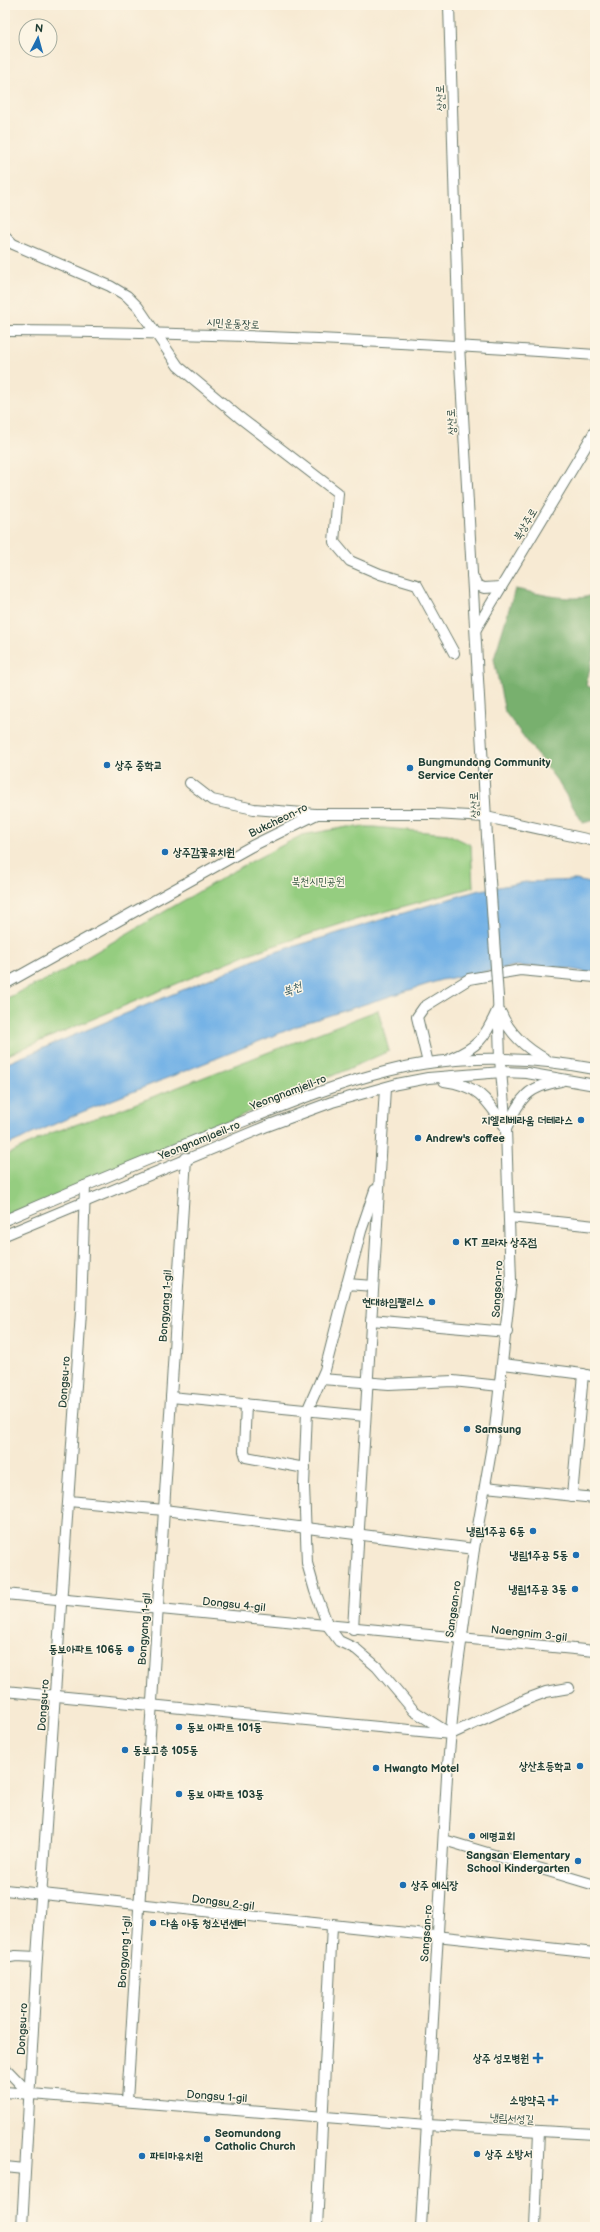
<svg xmlns="http://www.w3.org/2000/svg" width="600" height="2232" viewBox="0 0 600 2232" font-family="'Balsamiq Sans','Poor Story',sans-serif">
	<style>
		.green { fill: #95cd80; stroke: #5a855a }
		.forest { fill: #78b06e; stroke: #4c7651 }
		.water { fill: #74b2e6; stroke: #4a788d }
		.lines { fill: none; stroke-linecap: round; stroke-linejoin: round }
		.minor-casing { stroke: #6b7a6c; stroke-width: 12 }
		.minor { stroke: #fff; stroke-width: 10 }
		.minor-bridge-casing { stroke: #6b7a6c; stroke-width: 12; stroke-linecap: butt }
		.minor-bridge { stroke: #fff; stroke-width: 10 }
		.poi-dot { fill: #1f6fb2; stroke: #fcf5e5; stroke-width: 1.5 }
		.labels { text-anchor: middle; stroke-width: 3; stroke-linejoin: round; paint-order: stroke }
		.street-label { font-size: 11px; fill: #1f3d34; stroke: #fcf5e5 }
		.poi-label { font-size: 11px; font-weight: bold; fill: #1f3d34; stroke: #fcf5e5; text-anchor: start }
		.park-label { font-size: 11px; fill: #375a43; stroke: #fcf5e5 }
		.water-label { font-size: 12px; font-style: italic; fill: #345a60; stroke: #fcf5e5 }
	</style>
	<rect width="100%" height="100%" fill="#fcf5e5"/>
	<filter id="ink" filterUnits="userSpaceOnUse"><feTurbulence type="fractalNoise" baseFrequency=".025" numOctaves="2"/><feDisplacementMap in="SourceGraphic" scale="8" xChannelSelector="R" yChannelSelector="G"/><feConvolveMatrix kernelMatrix="1 2 1 2 8 2 1 2 1" color-interpolation-filters="sRGB"/></filter>
	<filter id="wash" filterUnits="userSpaceOnUse"><feTurbulence type="fractalNoise" baseFrequency=".012" numOctaves="4" result="noise"/><feDisplacementMap in="SourceGraphic" scale="16" xChannelSelector="R" yChannelSelector="G"/><feGaussianBlur stdDeviation="0.9" result="paint"/><feColorMatrix in="noise" values="0 0 0 0 0 0 0 0 0 0 0 0 0 0 0 0 0 1.4 0 .05"/><feComposite in="paint" operator="in"/></filter>
	<g filter="url(#wash)">
		<rect width="100%" height="100%" fill="#f7ead3"/>
		<g class="green">
			<path d="M 348,827 L 374,827 L 448,834 L 471,845 L 473,887 L 344,923 L 245,955 L 5,1056 L 5,999 L 58,974 L 239,868 L 302,835 Z"/>
			<path d="M 378,1010 L 389,1051 L 5,1219 L 5,1156 L 51,1133 L 116,1111 Z"/>
		</g>
		<path class="forest" d="M 515,589 C 538,593 574,604 595,594 L 595,648 L 586,685 L 595,690 L 595,820 L 583,823 L 558,782 L 505,712 L 494,659 Z"/>
		<path class="water" d="M 576,880 L 595,884 L 595,974 L 565,968 L 516,966 L 441,980 L 305,1023 L 82,1112 L 5,1146 L 5,1064 L 269,954 L 476,891 L 526,882 Z"/>
	</g>
	<g filter="url(#ink)">
		<g class="lines">
			<defs>
				<g id="minor">
					<path d="M 449,5 L 459,345 L 487,837"/>
					<path d="M 5,236 L 13,244 L 110,286 L 127,296 L 138,307 L 178,366 L 239,417 L 338,493 L 334,542 L 350,561 L 380,574 L 417,585 L 454,653"/>
					<path d="M 5,331 C 202,332 399,341 595,355"/>
					<path d="M 472,575 L 477,585 L 484,588 L 501,587"/>
					<path d="M 476,629 L 595,431"/>
					<path d="M 190,783 L 212,800 L 254,809 L 315,814"/>
					<path d="M 5,984 L 252,846 L 317,814 L 434,814 L 486,817 L 595,841"/>
					<path d="M 501,1013 C 510,1035 527,1049 547,1060"/>
					<path d="M 450,1059 C 478,1047 485,1038 497,1011"/>
					<path d="M 428,1063 L 417,1017 L 424,1007 L 469,979 L 520,970 L 595,977"/>
					<path d="M 444,1081 C 480,1086 486,1099 506,1128"/>
					<path d="M 506,1129 C 521,1098 525,1087 561,1081"/>
					<path d="M 510,1217 L 595,1226"/>
					<path d="M 5,1220 C 77,1189 150,1158 224,1129 C 278,1108 331,1085 388,1071 C 454,1054 528,1056 595,1069"/>
					<path d="M 5,1235 L 267,1126 L 332,1102 L 397,1084 L 428,1078 L 502,1072 L 527,1073 L 595,1085"/>
					<path d="M 347,1284 L 361,1231 L 375,1190"/>
					<path d="M 373,1286 L 347,1284 L 325,1370 L 307,1411 L 304,1486 L 307,1563 L 315,1591 L 328,1626 L 339,1641 L 356,1649 L 377,1667 L 414,1711 L 449,1733"/>
					<path d="M 371,1320 L 507,1332"/>
					<path d="M 503,1364 L 583,1374 L 595,1377"/>
					<path d="M 321,1379 L 389,1384 L 453,1381 L 500,1386"/>
					<path d="M 171,1397 L 365,1416"/>
					<path d="M 246,1404 L 244,1451 L 246,1457 L 305,1468"/>
					<path d="M 485,1487 L 595,1498"/>
					<path d="M 572,1496 L 583,1374"/>
					<path d="M 69,1501 L 164,1510 L 474,1549"/>
					<path d="M 5,1594 L 595,1651"/>
					<path d="M 353,1629 L 385,1088"/>
					<path d="M 5,1691 L 451,1734 L 527,1699 L 546,1692 L 569,1688"/>
					<path d="M 444,1840 L 595,1885"/>
					<path d="M 5,1890 L 595,1953"/>
					<path d="M 5,1958 L 16,1956 L 37,1957"/>
					<path d="M 5,2068 L 30,2094"/>
					<path d="M 5,2092 L 427,2125 L 595,2134"/>
					<path d="M 127,2101 L 186,1158"/>
					<path d="M 5,2167 L 25,2169"/>
					<path d="M 22,2227 L 37,1957 L 81,1312 L 85,1186"/>
					<path d="M 317,2227 L 332,1926"/>
					<path d="M 421,2227 L 447,1776 L 455,1686 L 474,1549 L 495,1428 L 511,1281 L 506,1129 L 500,1059 L 498,997"/>
					<path d="M 535,2227 L 539,2131"/>
				</g>
			</defs>
			<use href="#minor" class="minor-casing"/>
			<use href="#minor" class="minor"/>
			<defs>
				<path id="minor-bridge" d="M 487,837 L 498,997"/>
			</defs>
			<use href="#minor-bridge" class="minor-bridge-casing"/>
			<use href="#minor-bridge" class="minor-bridge"/>
		</g>
	</g>
	<g class="poi-dot">
		<circle cx="107" cy="765" r="4"/>
		<circle cx="410" cy="768" r="4"/>
		<circle cx="165" cy="852" r="4"/>
		<circle cx="581" cy="1120" r="4"/>
		<circle cx="418" cy="1138" r="4"/>
		<circle cx="456" cy="1242" r="4"/>
		<circle cx="432" cy="1302" r="4"/>
		<circle cx="467" cy="1429" r="4"/>
		<circle cx="533" cy="1531" r="4"/>
		<circle cx="576" cy="1555" r="4"/>
		<circle cx="575" cy="1589" r="4"/>
		<circle cx="131" cy="1649" r="4"/>
		<circle cx="179" cy="1727" r="4"/>
		<circle cx="125" cy="1750" r="4"/>
		<circle cx="580" cy="1766" r="4"/>
		<circle cx="376" cy="1768" r="4"/>
		<circle cx="179" cy="1794" r="4"/>
		<circle cx="472" cy="1836" r="4"/>
		<circle cx="578" cy="1861" r="4"/>
		<circle cx="403" cy="1885" r="4"/>
		<circle cx="153" cy="1923" r="4"/>
		<path d="M536 2052h4v4h4v4h-4v4h-4v-4h-4v-4h4z"/>
		<path d="M551 2094h4v4h4v4h-4v4h-4v-4h-4v-4h4z"/>
		<circle cx="207" cy="2139" r="4"/>
		<circle cx="477" cy="2154" r="4"/>
		<circle cx="142" cy="2156" r="4"/>
	</g>
	<g class="labels">
		<g class="street-label">
			<text transform="translate(440 98) rotate(-92)" y="4">상산로</text>
			<text transform="translate(233 323) rotate(3)" y="4">시민운동장로</text>
			<text transform="translate(451 422) rotate(-93)" y="4">상산로</text>
			<text transform="translate(525 524) rotate(-59)" y="4">북상주로</text>
			<text transform="translate(474 805) rotate(-92)" y="4">상산로</text>
			<text transform="translate(278 820) rotate(-26)" y="4">Bukcheon-ro</text>
			<text transform="translate(288 1092) rotate(-21)" y="4">Yeongnamjeil-ro</text>
			<text transform="translate(199 1140) rotate(-22)" y="4">Yeongnamjaeil-ro</text>
			<text transform="translate(497 1289) rotate(-87)" y="4">Sangsan-ro</text>
			<text transform="translate(165 1306) rotate(-86)" y="4">Bongyang 1-gil</text>
			<text transform="translate(64 1382) rotate(-86)" y="4">Dongsu-ro</text>
			<text transform="translate(234 1604) rotate(6)" y="4">Dongsu 4-gil</text>
			<text transform="translate(453 1609) rotate(-82)" y="4">Sangsan-ro</text>
			<text transform="translate(144 1629) rotate(-86)" y="4">Bongyang 1-gil</text>
			<text transform="translate(529 1633) rotate(6)" y="4">Naengnim 3-gil</text>
			<text transform="translate(43 1705) rotate(-86)" y="4">Dongsu-ro</text>
			<text transform="translate(223 1902) rotate(7)" y="4">Dongsu 2-gil</text>
			<text transform="translate(426 1933) rotate(-86)" y="4">Sangsan-ro</text>
			<text transform="translate(124 1952) rotate(-86)" y="4">Bongyang 1-gil</text>
			<text transform="translate(22 2029) rotate(-87)" y="4">Dongsu-ro</text>
			<text transform="translate(217 2096) rotate(4)" y="4">Dongsu 1-gil</text>
			<text transform="translate(512 2118) rotate(3)" y="4">냉림서성길</text>
		</g>
		<g class="poi-label">
			<text x="418" y="766">Bungmundong Community<tspan x="418" dy="13">Service Center</tspan></text>
			<text x="115" y="769">상주 중학교</text>
			<text x="173" y="856">상주감꽃유치원</text>
			<text x="573" y="1124" text-anchor="end">지엘리베라움 더테라스</text>
			<text x="426" y="1142">Andrew's coffee</text>
			<text x="464" y="1246">KT 프라자 상주점</text>
			<text x="424" y="1306" text-anchor="end">현대하임팰리스</text>
			<text x="475" y="1433">Samsung</text>
			<text x="525" y="1535" text-anchor="end">냉림1주공 6동</text>
			<text x="568" y="1559" text-anchor="end">냉림1주공 5동</text>
			<text x="567" y="1593" text-anchor="end">냉림1주공 3동</text>
			<text x="123" y="1653" text-anchor="end">동보아파트 106동</text>
			<text x="187" y="1731">동보 아파트 101동</text>
			<text x="133" y="1754">동보고층 105동</text>
			<text x="572" y="1770" text-anchor="end">상산초등학교</text>
			<text x="384" y="1772">Hwangto Motel</text>
			<text x="187" y="1798">동보 아파트 103동</text>
			<text x="480" y="1840">에명교회</text>
			<text x="570" y="1859" text-anchor="end">Sangsan Elementary<tspan x="570" dy="13">School Kindergarten</tspan></text>
			<text x="411" y="1889">상주 예식장</text>
			<text x="161" y="1927">다솜 아동 청소년센터</text>
			<text x="529" y="2062" text-anchor="end">상주 성모병원</text>
			<text x="545" y="2104" text-anchor="end">소망약국</text>
			<text x="215" y="2137">Seomundong<tspan x="215" dy="13">Catholic Church</tspan></text>
			<text x="485" y="2158">상주 소방서</text>
			<text x="150" y="2160">파티마유치원</text>
		</g>
		<g class="park-label">
			<text x="318" y="885">북천시민공원</text>
		</g>
		<g class="water-label">
			<text transform="translate(292 989) rotate(-21)" y="4">북천</text>
		</g>
	</g>
	<rect width="600" height="2232" fill="none" stroke="#fcf5e5" stroke-width="20"/>
	<g transform="translate(38 38) rotate(6)"><circle r="19" fill="#fcf5e5" stroke="#a4ab9e"/>
	<path d="M0-3L7 15L0 10L-7 15Z" fill="#1f6fb2"/>
	<text y="-6" font-size="11" font-weight="bold" text-anchor="middle" fill="#1f3d34">N</text>
	</g>
</svg>
